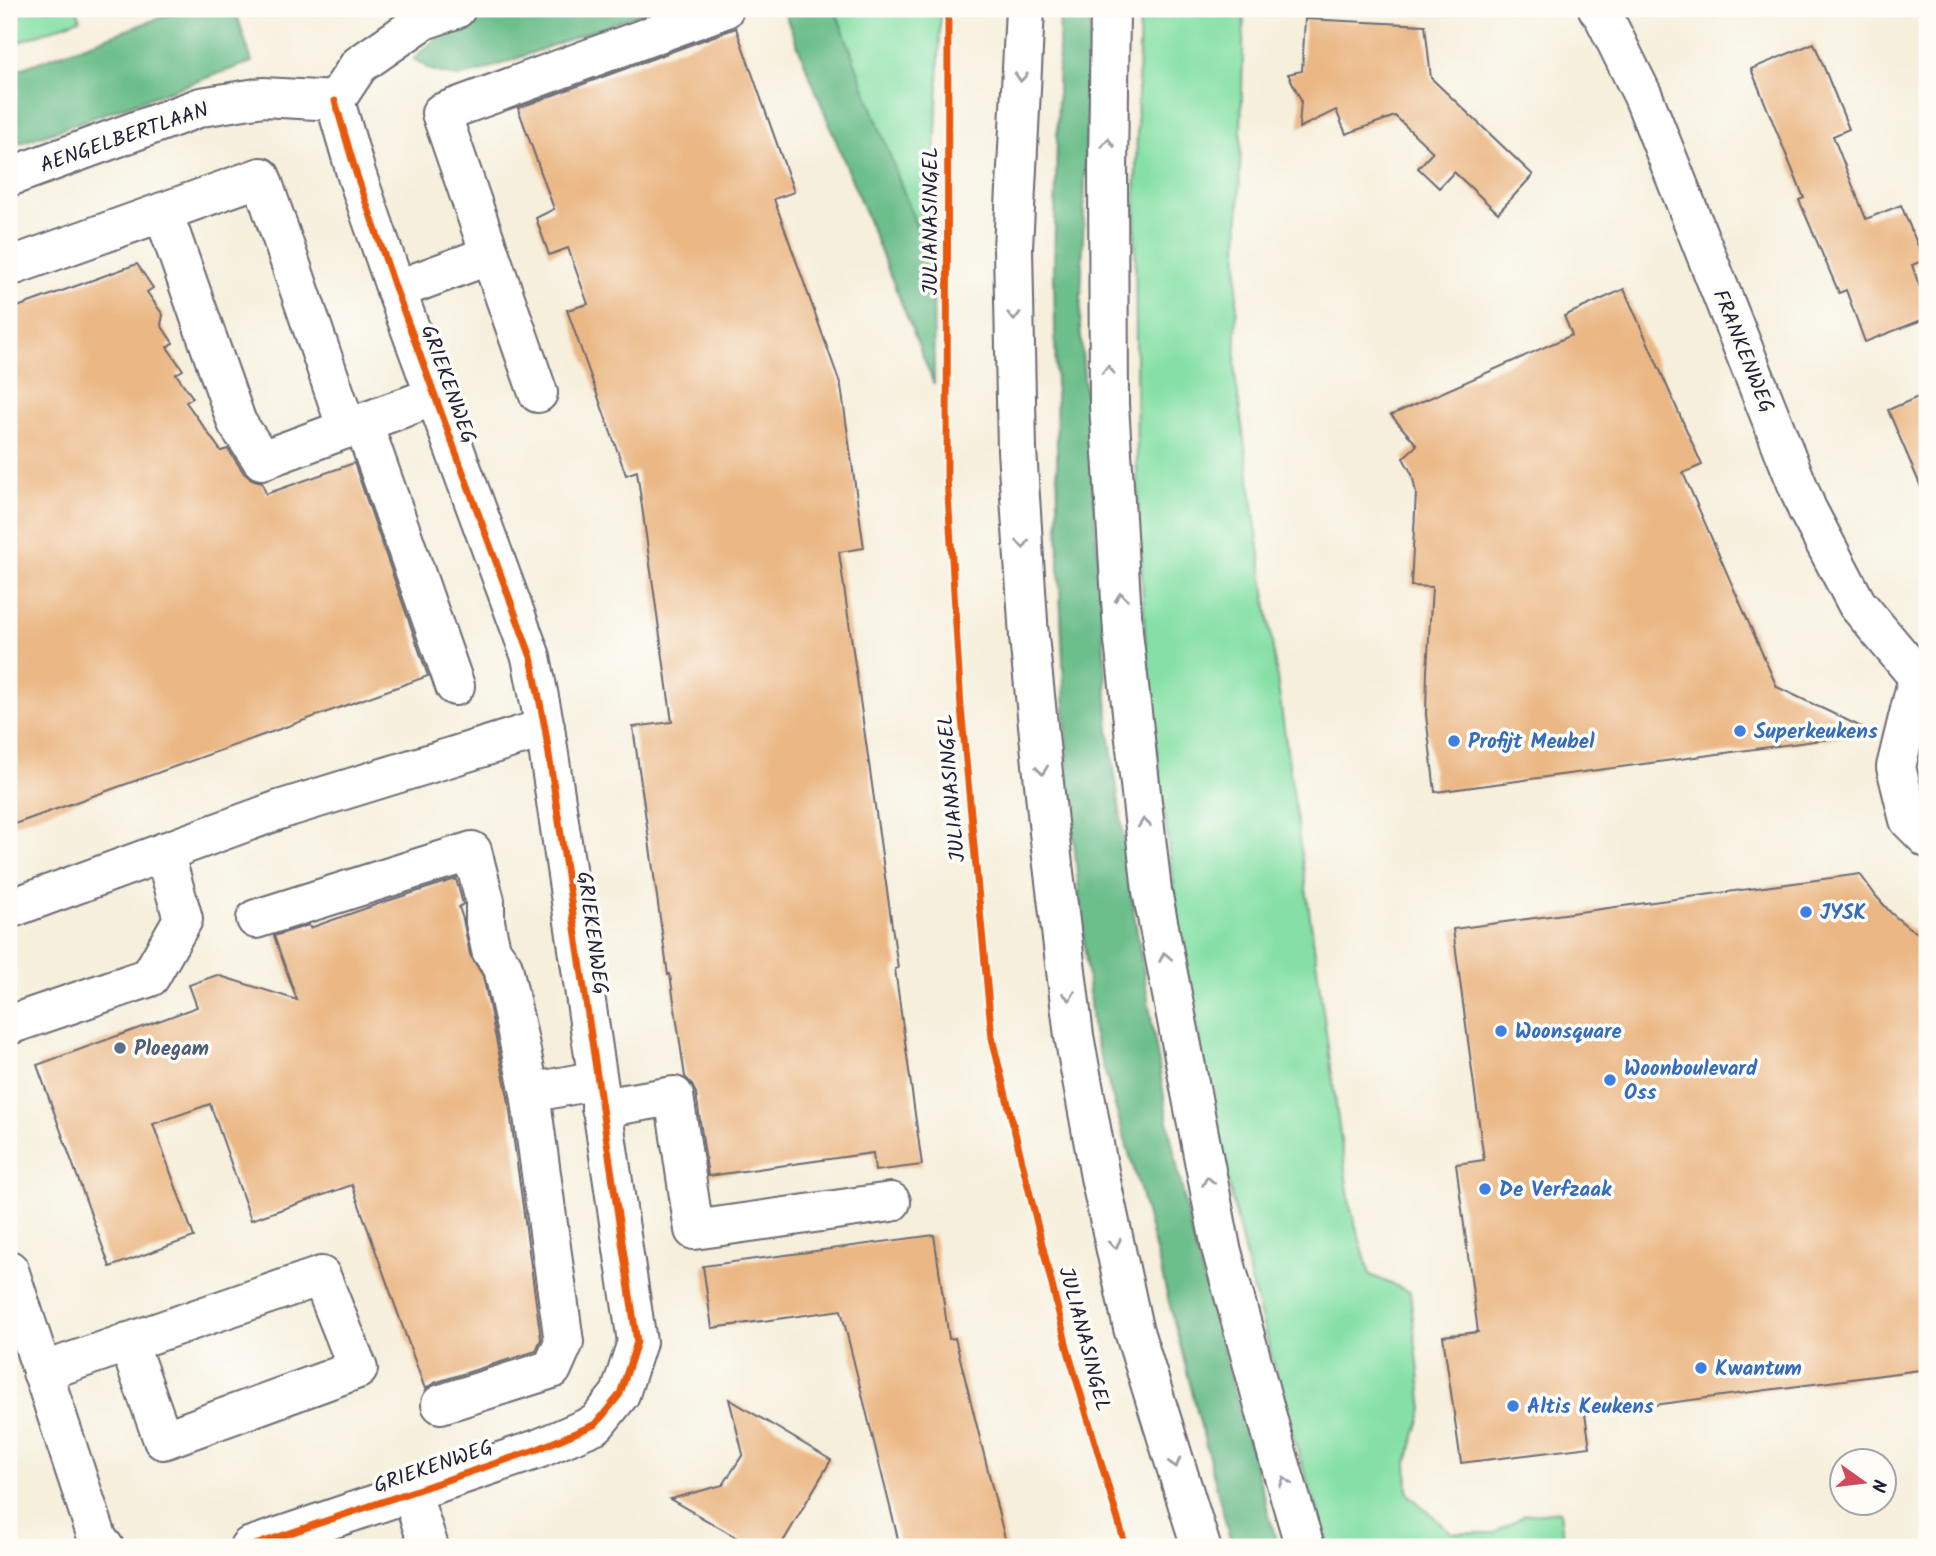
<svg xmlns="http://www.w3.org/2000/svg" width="1936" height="1556" viewBox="0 0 1936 1556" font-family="Kalam,sans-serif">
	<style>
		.green { fill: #86e0a6; stroke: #548170; stroke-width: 2 }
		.forest { fill: #6cbe8b; stroke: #477063; stroke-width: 2 }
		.building { fill: #ebb885 }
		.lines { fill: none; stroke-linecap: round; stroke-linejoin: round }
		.minor-casing { stroke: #6c6a73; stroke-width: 42 }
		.major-casing { stroke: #6c6a73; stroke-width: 42 }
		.minor { stroke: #fff; stroke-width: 38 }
		.major { stroke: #fff; stroke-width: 38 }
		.cycleway-casing { stroke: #fdfcf7; stroke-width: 11 }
		.cycleway { stroke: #e8590c; stroke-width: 7 }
		.oneway { stroke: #9c9ca7 }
		.shop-dot { fill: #3f7fe0; stroke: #fdfcf7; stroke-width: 2.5 }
		.service-dot { fill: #5c6f8a; stroke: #fdfcf7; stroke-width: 2.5 }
		.labels { text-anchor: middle; stroke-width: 7; stroke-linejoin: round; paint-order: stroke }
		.street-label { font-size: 21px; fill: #22223b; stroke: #fdfcf7 }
		.shop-label { font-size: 21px; font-weight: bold; fill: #366cbe; stroke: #fdfcf7; text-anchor: start }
		.service-label { font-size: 21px; font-weight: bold; fill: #4e5e75; stroke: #fdfcf7; text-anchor: start }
	</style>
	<rect width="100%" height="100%" fill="#fdfcf7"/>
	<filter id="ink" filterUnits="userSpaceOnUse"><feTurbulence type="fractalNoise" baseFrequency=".0143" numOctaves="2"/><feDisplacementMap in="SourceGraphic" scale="14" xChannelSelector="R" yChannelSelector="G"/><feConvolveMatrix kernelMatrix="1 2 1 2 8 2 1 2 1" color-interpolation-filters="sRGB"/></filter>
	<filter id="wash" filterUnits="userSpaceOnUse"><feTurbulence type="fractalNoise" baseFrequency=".00686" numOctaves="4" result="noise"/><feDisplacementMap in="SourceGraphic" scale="28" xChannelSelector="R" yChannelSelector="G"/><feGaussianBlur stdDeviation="1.57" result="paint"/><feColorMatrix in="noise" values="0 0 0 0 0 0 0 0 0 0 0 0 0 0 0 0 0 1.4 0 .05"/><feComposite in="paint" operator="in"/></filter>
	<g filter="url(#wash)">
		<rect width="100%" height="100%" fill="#f6efdc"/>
		<g class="green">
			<path d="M 9,9 L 77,9 L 80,19 L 19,42 Z"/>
			<path d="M 835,9 L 941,9 L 935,154 L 933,271 Z"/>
			<path d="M 1140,9 L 1244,9 L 1235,375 L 1350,1206 L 1370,1275 L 1410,1292 L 1423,1410 L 1407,1462 L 1408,1494 L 1452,1533 L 1494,1533 L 1525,1515 L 1560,1511 L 1564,1547 L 1329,1547 L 1294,1440 L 1253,1288 L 1217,1135 L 1183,955 L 1160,784 L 1145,638 L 1137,478 L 1135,217 Z"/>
		</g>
		<g class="forest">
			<path d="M 184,9 L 235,9 L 252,62 L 9,147 L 9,73 Z"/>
			<path d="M 499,9 L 652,9 L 479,72 L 457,77 L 431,70 L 414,59 C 439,32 465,21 499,9 Z"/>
			<path d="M 783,9 L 835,9 L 933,271 L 934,384 Z"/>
			<path d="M 1060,9 L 1091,9 L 1080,326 L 1101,597 L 1109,732 L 1135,920 L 1170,1133 L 1193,1241 L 1278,1547 L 1232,1547 L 1141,1193 L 1093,1032 L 1068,782 L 1059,565 L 1054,270 Z"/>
		</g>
		<g id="blocks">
			<g class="building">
				<path d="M 1305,19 L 1425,25 L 1431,78 L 1533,175 L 1498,213 L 1454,172 L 1439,188 L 1418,168 L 1433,152 L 1395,116 L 1346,134 L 1336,110 L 1299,128 L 1301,100 L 1288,74 L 1302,71 Z"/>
				<path d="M 736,28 L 794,192 L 774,199 L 841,386 L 864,548 L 839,552 L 898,968 L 895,969 L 922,1165 L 875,1171 L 873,1153 L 708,1176 L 696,1093 L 691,1083 L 685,1077 L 670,974 L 668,975 L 633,727 L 672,722 L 637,471 L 626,475 L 567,310 L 588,304 L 568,248 L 549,255 L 536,218 L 554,209 L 518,108 Z"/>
				<path d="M 1814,43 L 1849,129 L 1833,136 L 1866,219 L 1901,205 L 1924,260 L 1912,265 L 1927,308 L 1927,318 L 1865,342 L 1846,290 L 1839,293 L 1799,200 L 1804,198 L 1751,69 Z"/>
				<path d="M 137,264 L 153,288 L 147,292 L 163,315 L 161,325 L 173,343 L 167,347 L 183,370 L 176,374 L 193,398 L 186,402 L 221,451 L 228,449 L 244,473 L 251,479 L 262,482 L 266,494 L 354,463 L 428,676 L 9,826 L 9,310 Z"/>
				<path d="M 1624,289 L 1702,465 L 1683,473 L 1777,687 L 1874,733 L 1435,792 L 1426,715 L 1427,671 L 1432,587 L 1411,586 L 1416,493 L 1412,474 L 1403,458 L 1417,445 L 1391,415 L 1572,335 L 1564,316 Z"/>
				<path d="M 1927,393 L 1927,501 L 1888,410 Z"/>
				<path d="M 1860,874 L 1876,896 L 1891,913 L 1908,927 L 1927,939 L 1927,1369 L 1585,1414 L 1590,1447 L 1461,1463 L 1443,1336 L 1478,1332 L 1456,1164 L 1484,1160 L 1453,929 Z"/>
				<path d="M 456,879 L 463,904 L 459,907 L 463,919 L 470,955 L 483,976 L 508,1097 L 541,1339 L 536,1351 L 434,1383 L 425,1389 L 352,1185 L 251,1220 L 210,1104 L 153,1124 L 194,1237 L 110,1267 L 37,1065 L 197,1007 L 189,985 L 217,975 L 297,1000 L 274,936 L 309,925 L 310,928 L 378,904 Z"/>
				<path d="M 934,1235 L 949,1339 L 955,1338 L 1007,1547 L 900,1547 L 841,1310 L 712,1328 L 703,1266 Z"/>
				<path d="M 729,1399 L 831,1460 L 780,1547 L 753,1547 L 670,1499 L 723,1485 L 743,1454 Z"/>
			</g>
		</g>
	</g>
	<g filter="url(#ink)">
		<use href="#blocks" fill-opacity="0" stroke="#6c6a73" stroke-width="2"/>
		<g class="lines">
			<defs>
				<g id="minor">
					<path d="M 1598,9 L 1603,15 L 1643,96 L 1807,509 L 1857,604 L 1918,677 L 1927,679"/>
					<path d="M 335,101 L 359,65 L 424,20 L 456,9"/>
					<path d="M 9,177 L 201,107 L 263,97 L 335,101"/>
					<path d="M 163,212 L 237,423 L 262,460 L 435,396"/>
					<path d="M 9,267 L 261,177 L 347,429"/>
					<path d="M 396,290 L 490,255"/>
					<path d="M 538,393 L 441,113 L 724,9"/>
					<path d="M 363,423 L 455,686"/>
					<path d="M 1918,677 L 1896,767 L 1909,820 L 1927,838"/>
					<path d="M 9,909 L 279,810 L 545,728"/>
					<path d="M 256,919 L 472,851 L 485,901 L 485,922 L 491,950 L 503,967 L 530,1093 L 564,1342 L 552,1369 L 441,1404"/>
					<path d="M 9,1025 L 150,977 L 183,919 L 164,852"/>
					<path d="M 530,1093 L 597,1080"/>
					<path d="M 601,1108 L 674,1096 L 694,1230 L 891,1202"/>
					<path d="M 9,1270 L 98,1540 L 104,1547"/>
					<path d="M 42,1372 L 321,1276 L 358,1369 L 163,1440 L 128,1342"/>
					<path d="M 411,1492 L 429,1547"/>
					<path d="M 249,1547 L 538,1449 L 596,1424 L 620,1394 L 637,1342 L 545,728 L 531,657 L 396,290 L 356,173 L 335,101"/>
				</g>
				<g id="major">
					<path d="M 1025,9 L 1013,248 L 1017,450 L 1029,637 L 1049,832 L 1074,1036 L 1100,1177 L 1133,1328 L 1201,1547"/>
					<path d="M 1110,9 L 1108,170 L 1109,404 L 1123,632 L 1152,891 L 1221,1248 L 1275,1446 L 1305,1547"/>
				</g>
			</defs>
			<use href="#minor" class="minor-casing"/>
			<use href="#major" class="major-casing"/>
			<use href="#minor" class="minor"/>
			<use href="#major" class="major"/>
			<defs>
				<g id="cycleway">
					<path d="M 948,9 L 947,477 L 961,707 L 992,1038 L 1068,1351 L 1126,1547"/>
					<path d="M 1057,9 L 1147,12 L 1159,9"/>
					<path d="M 249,1547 L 538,1449 L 596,1424 L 620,1394 L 637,1342 L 545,728 L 531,657 L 396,290 L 356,173 L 335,101"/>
				</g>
			</defs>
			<use href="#cycleway" class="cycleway-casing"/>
			<use href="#cycleway" class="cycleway"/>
		</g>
		<defs><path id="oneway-chevron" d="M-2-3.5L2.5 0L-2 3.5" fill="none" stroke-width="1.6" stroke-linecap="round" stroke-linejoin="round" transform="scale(1.75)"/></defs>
		<g class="oneway">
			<use href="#oneway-chevron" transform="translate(1021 77) rotate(93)"/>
			<use href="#oneway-chevron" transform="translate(1108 143) rotate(-89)"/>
			<use href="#oneway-chevron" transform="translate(1014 316) rotate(89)"/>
			<use href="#oneway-chevron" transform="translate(1108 370) rotate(-90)"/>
			<use href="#oneway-chevron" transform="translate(1023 544) rotate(86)"/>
			<use href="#oneway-chevron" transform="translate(1121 597) rotate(-94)"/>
			<use href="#oneway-chevron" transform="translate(1042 770) rotate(84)"/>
			<use href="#oneway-chevron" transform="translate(1144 823) rotate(-96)"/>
			<use href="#oneway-chevron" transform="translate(1165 957) rotate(-101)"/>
			<use href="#oneway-chevron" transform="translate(1069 996) rotate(83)"/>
			<use href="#oneway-chevron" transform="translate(1208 1181) rotate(-101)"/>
			<use href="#oneway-chevron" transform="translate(1115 1244) rotate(78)"/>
			<use href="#oneway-chevron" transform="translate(1175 1463) rotate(73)"/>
			<use href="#oneway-chevron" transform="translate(1285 1482) rotate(-106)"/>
		</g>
	</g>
	<g class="shop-dot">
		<circle cx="1740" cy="731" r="7"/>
		<circle cx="1454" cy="741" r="7"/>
		<circle cx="1806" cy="912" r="7"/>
		<circle cx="1501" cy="1031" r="7"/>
		<circle cx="1610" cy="1080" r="7"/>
		<circle cx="1485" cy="1189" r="7"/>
		<circle cx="1701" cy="1368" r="7"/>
		<circle cx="1513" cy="1406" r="7"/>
	</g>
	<circle class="service-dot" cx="120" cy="1048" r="7"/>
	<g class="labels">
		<g class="street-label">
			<text transform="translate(124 137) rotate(-19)" y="7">AENGELBERTLAAN</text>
			<text transform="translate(930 221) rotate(-90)" y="7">JULIANASINGEL</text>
			<text transform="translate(1744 351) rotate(68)" y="7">FRANKENWEG</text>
			<text transform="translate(449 384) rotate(70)" y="7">GRIEKENWEG</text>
			<text transform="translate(951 788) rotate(-95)" y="7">JULIANASINGEL</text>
			<text transform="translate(593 933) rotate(82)" y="7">GRIEKENWEG</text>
			<text transform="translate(1085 1339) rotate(75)" y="7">JULIANASINGEL</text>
			<text transform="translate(433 1466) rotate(-19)" y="7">GRIEKENWEG</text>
		</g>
		<g class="shop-label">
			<text x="1754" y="738">Superkeukens</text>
			<text x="1468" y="748">Profijt Meubel</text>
			<text x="1820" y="919">JYSK</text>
			<text x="1515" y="1038">Woonsquare</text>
			<text x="1624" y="1075">Woonboulevard<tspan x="1624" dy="24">Oss</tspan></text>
			<text x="1499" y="1196">De Verfzaak</text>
			<text x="1715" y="1375">Kwantum</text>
			<text x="1527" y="1413">Altis Keukens</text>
		</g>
		<g class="service-label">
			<text x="134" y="1055">Ploegam</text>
		</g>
	</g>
	<rect width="1936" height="1556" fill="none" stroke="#fdfcf7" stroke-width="35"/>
	<g transform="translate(1863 1482) rotate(104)"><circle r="33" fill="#fdfcf7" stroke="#a5a5ac" stroke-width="2"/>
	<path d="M0-5L12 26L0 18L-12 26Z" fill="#d1495b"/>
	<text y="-10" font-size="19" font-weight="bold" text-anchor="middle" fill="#22223b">N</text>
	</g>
</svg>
